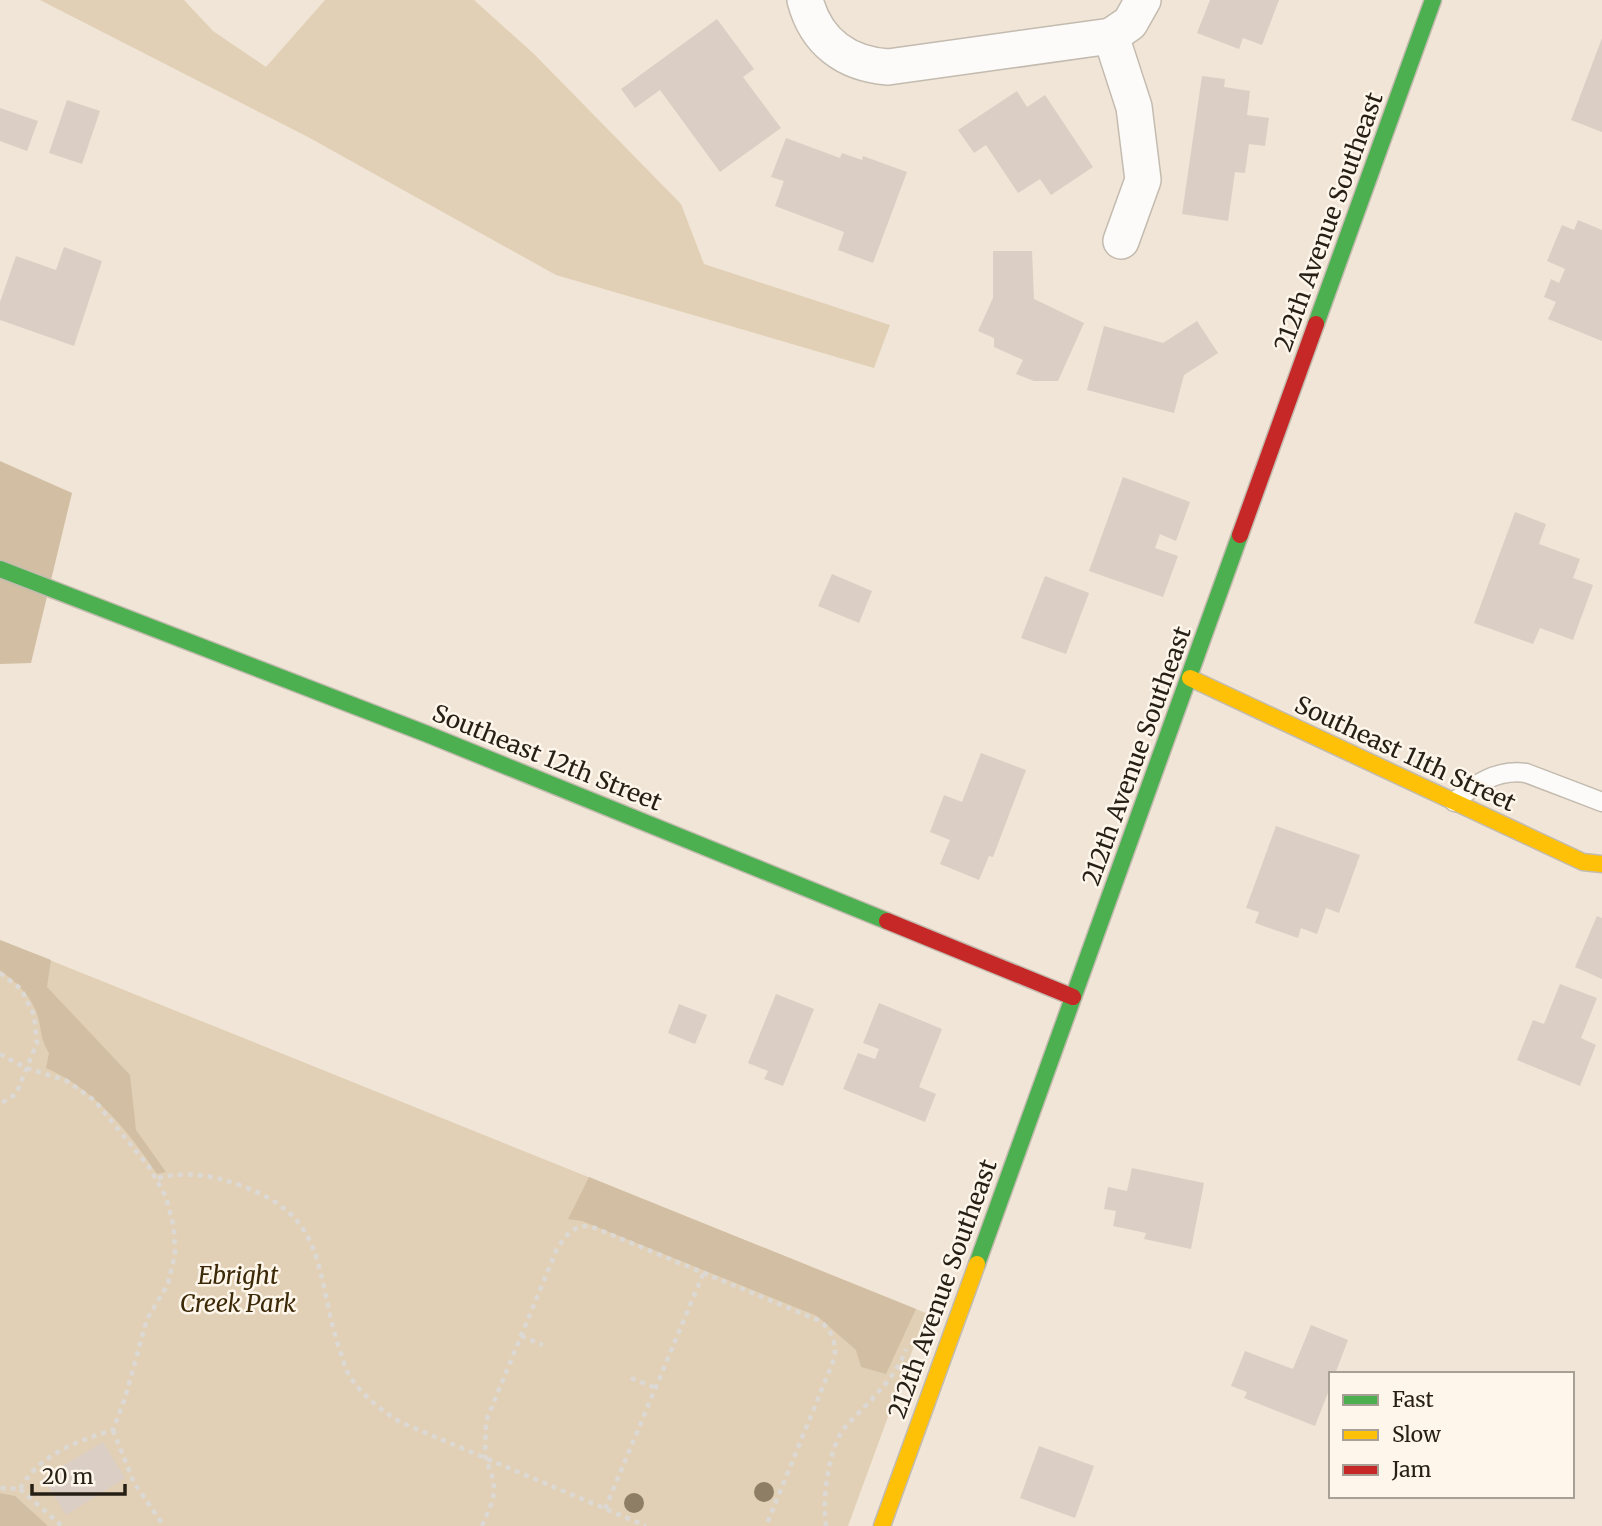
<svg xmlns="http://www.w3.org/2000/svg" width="1602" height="1526" viewBox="0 0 1602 1526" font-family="Merriweather,serif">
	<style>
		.green { fill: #e1d0b6 }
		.forest { fill: #d2bfa3 }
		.building { fill: #dbcec5 }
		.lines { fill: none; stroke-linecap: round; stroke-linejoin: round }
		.lane-casing { stroke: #c3bbaf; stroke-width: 21 }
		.street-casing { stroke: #c3bbaf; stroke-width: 38 }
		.fast-casing { stroke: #c3bbaf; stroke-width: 19 }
		.slow-casing { stroke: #c3bbaf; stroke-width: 19 }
		.jam-casing { stroke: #c3bbaf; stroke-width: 19 }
		.path { stroke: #dcd8d3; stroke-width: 4.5; stroke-dasharray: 5 5; stroke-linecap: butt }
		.lane { stroke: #fdfbf9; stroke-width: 18 }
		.street { stroke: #fdfbf9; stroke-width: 35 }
		.fast { stroke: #4caf50; stroke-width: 16 }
		.slow { stroke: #ffc107; stroke-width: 16 }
		.jam { stroke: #c62828; stroke-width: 16 }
		.tree { fill: #8d7e65 }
		.labels { text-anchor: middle; stroke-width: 5; stroke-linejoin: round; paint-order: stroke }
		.street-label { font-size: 24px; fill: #261f15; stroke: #fef6eb }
		.park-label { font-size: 24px; font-style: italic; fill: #3c2908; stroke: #fef6eb }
	</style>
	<rect width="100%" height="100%" fill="#f0e5d6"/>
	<g class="green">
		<path d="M 40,0 L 184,0 L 213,31 L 266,67 L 325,0 L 474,0 L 534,54 L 681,204 L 704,264 L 890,325 L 874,368 L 556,275 L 308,137 Z"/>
		<path d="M 0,940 L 926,1313 L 848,1526 L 0,1526 Z"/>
	</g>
	<g class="forest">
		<path d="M 0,461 L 72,493 L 31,663 L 0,664 Z"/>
		<path d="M 0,940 L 51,960 L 47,987 L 130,1075 L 136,1130 L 166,1172 L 157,1174 C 127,1129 95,1090 46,1068 L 49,1053 C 40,1038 42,1032 38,1017 C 32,996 17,983 0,970 Z"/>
		<path d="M 589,1177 L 916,1309 L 886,1374 L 861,1367 L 856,1350 L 817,1316 L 582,1221 L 568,1219 Z"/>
		<path d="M 0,1493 L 15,1496 L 48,1526 L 0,1526 Z"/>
	</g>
	<g class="building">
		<path d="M 1210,0 L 1279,0 L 1262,45 L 1243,38 L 1239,49 L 1197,33 Z"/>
		<path d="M 717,19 L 754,69 L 743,77 L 781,128 L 720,172 L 660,90 L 635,108 L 621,89 Z"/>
		<path d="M 1602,38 L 1602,132 L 1571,120 Z"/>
		<path d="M 1202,76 L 1225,79 L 1224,87 L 1250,91 L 1247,115 L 1269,118 L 1265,146 L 1249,144 L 1245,173 L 1235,172 L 1228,221 L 1182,214 Z"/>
		<path d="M 1017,91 L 1027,107 L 1045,95 L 1093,167 L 1051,195 L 1040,179 L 1018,193 L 986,145 L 974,153 L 958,130 Z"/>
		<path d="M 67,100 L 100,111 L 82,164 L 49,153 Z"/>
		<path d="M 0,108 L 38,121 L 27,151 L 0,141 Z"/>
		<path d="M 786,138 L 840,158 L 842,153 L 862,160 L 863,156 L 907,172 L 873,263 L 838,250 L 844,232 L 775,206 L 784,181 L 771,177 Z"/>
		<path d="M 1578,220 L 1602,230 L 1602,341 L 1548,319 L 1556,302 L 1544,297 L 1551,279 L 1559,283 L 1565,269 L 1547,261 L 1562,225 L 1574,230 Z"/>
		<path d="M 64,247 L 102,261 L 74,346 L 0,320 L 0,302 L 16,256 L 56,270 Z"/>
		<path d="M 993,251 L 1032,251 L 1034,299 L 1084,323 L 1058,381 L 1034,381 L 1016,374 L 1023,360 L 994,347 L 994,338 L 978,331 L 993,298 Z"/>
		<path d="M 1197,321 L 1218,353 L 1184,375 L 1174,413 L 1087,390 L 1104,326 L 1163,343 Z"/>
		<path d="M 1123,477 L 1190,502 L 1176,541 L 1160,534 L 1155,548 L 1178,556 L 1163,597 L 1089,571 Z"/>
		<path d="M 1515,512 L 1546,524 L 1539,544 L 1580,559 L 1573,578 L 1593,585 L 1573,640 L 1540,628 L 1533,644 L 1474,623 Z"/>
		<path d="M 832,574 L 872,591 L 859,623 L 818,606 Z"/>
		<path d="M 1045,576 L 1089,593 L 1066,654 L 1021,638 Z"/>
		<path d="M 981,753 L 1026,770 L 993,857 L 989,856 L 979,880 L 940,864 L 950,840 L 930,832 L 944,795 L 962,802 Z"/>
		<path d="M 1276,826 L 1360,855 L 1339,913 L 1326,908 L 1317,934 L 1301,928 L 1298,938 L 1255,923 L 1259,912 L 1246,908 Z"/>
		<path d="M 1597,916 L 1602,918 L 1602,979 L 1575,967 Z"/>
		<path d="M 1560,984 L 1597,998 L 1581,1038 L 1596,1045 L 1580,1086 L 1517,1060 L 1533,1020 L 1544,1024 Z"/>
		<path d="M 776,994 L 814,1009 L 783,1086 L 764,1079 L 768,1071 L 748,1063 Z"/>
		<path d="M 879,1003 L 942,1029 L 919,1087 L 936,1094 L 925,1122 L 843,1089 L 858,1053 L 875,1059 L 879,1049 L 863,1043 Z"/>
		<path d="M 679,1004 L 707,1015 L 695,1044 L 668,1033 Z"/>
		<path d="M 1132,1168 L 1204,1183 L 1191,1249 L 1144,1239 L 1146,1233 L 1113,1226 L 1116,1211 L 1104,1209 L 1108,1187 L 1127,1191 Z"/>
		<path d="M 1311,1325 L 1348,1340 L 1335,1374 L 1331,1374 L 1331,1385 L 1315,1426 L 1244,1398 L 1247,1392 L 1231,1386 L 1245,1351 L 1293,1369 Z"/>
		<path d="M 103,1442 L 125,1478 L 66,1515 L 43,1478 Z"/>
		<path d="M 1039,1446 L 1094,1466 L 1075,1518 L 1020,1498 Z"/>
	</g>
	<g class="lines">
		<defs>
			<path id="lane" d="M 1454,802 C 1475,784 1497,769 1526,773 L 1602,802"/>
			<g id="street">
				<path d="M 805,0 C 816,42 846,64 888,67 L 1111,36"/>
				<path d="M 1121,241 L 1143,180 L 1134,107 L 1111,36 L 1130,23 L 1143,0"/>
			</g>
			<g id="fast">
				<path d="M 1316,324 L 1433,0"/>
				<path d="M 0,569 L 427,734 L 887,921"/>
				<path d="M 977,1264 L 1240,535"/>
			</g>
			<g id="slow">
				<path d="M 1190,678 L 1583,862 L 1602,864"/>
				<path d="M 882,1526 L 977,1264"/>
			</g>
			<g id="jam">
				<path d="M 1240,535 L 1316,324"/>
				<path d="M 887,921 L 1073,997"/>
			</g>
		</defs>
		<use href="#lane" class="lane-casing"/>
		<use href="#street" class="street-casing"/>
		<use href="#fast" class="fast-casing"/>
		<use href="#slow" class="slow-casing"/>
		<use href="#jam" class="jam-casing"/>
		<g class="path">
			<path d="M 0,973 L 21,989 L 34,1015 L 37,1043 L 16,1094 L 0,1104"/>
			<path d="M 0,1054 L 26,1068 L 67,1081 L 95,1101 L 149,1167 L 166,1197 L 174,1228 L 175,1254 L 168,1284 L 147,1319 L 125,1398 L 113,1430 C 76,1441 39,1455 20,1489 L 0,1488"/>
			<path d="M 158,1178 C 188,1171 212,1175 242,1186 C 328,1217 315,1272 338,1345 C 342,1355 344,1366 349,1375 C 363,1397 379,1408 400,1422 L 646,1526"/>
			<path d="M 521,1336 L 543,1345"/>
			<path d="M 631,1378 L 656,1388"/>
			<path d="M 113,1430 L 134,1483 L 164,1526"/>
			<path d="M 20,1489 L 62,1526"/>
			<path d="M 605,1509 L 703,1274"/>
			<path d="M 482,1526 L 493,1500 L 494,1482 L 485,1456 L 486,1421 L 556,1251 C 565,1236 571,1226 590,1226 L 820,1321 C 833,1332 835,1341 835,1357 L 766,1526"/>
			<path d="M 826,1526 C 822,1499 828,1447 846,1426 C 868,1402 894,1381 906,1349"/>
		</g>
		<use href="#lane" class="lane"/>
		<use href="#street" class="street"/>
		<use href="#fast" class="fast"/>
		<use href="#slow" class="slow"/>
		<use href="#jam" class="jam"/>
	</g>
	<g class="tree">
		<circle cx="764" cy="1492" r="10"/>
		<circle cx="634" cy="1503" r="10"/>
	</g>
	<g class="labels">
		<g class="street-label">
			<text transform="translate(1329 222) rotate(-70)" y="8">212th Avenue Southeast</text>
			<text transform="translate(1405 754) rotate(25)" y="8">Southeast 11th Street</text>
			<text transform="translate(1137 756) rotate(-70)" y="8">212th Avenue Southeast</text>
			<text transform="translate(547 758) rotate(22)" y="8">Southeast 12th Street</text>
			<text transform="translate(943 1289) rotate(-70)" y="8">212th Avenue Southeast</text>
		</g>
		<g class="park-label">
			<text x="238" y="1284">Ebright<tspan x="238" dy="28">Creek Park</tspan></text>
		</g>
	</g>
	<rect x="1329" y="1372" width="245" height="126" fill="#fef6eb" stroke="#a8a095" stroke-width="2"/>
	<rect x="1343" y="1395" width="35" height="10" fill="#4caf50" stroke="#a8a095" stroke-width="2"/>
	<text x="1392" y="1407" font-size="21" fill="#261f15">Fast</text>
	<rect x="1343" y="1430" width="35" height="10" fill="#ffc107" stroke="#a8a095" stroke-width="2"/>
	<text x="1392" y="1442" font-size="21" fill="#261f15">Slow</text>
	<rect x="1343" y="1465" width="35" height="10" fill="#c62828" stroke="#a8a095" stroke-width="2"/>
	<text x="1392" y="1477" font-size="21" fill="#261f15">Jam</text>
	<path d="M32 1484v10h93v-10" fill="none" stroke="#261f15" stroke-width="3.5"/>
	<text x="42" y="1484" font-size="21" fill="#261f15" stroke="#fef6eb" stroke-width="5" paint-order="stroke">20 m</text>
</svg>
